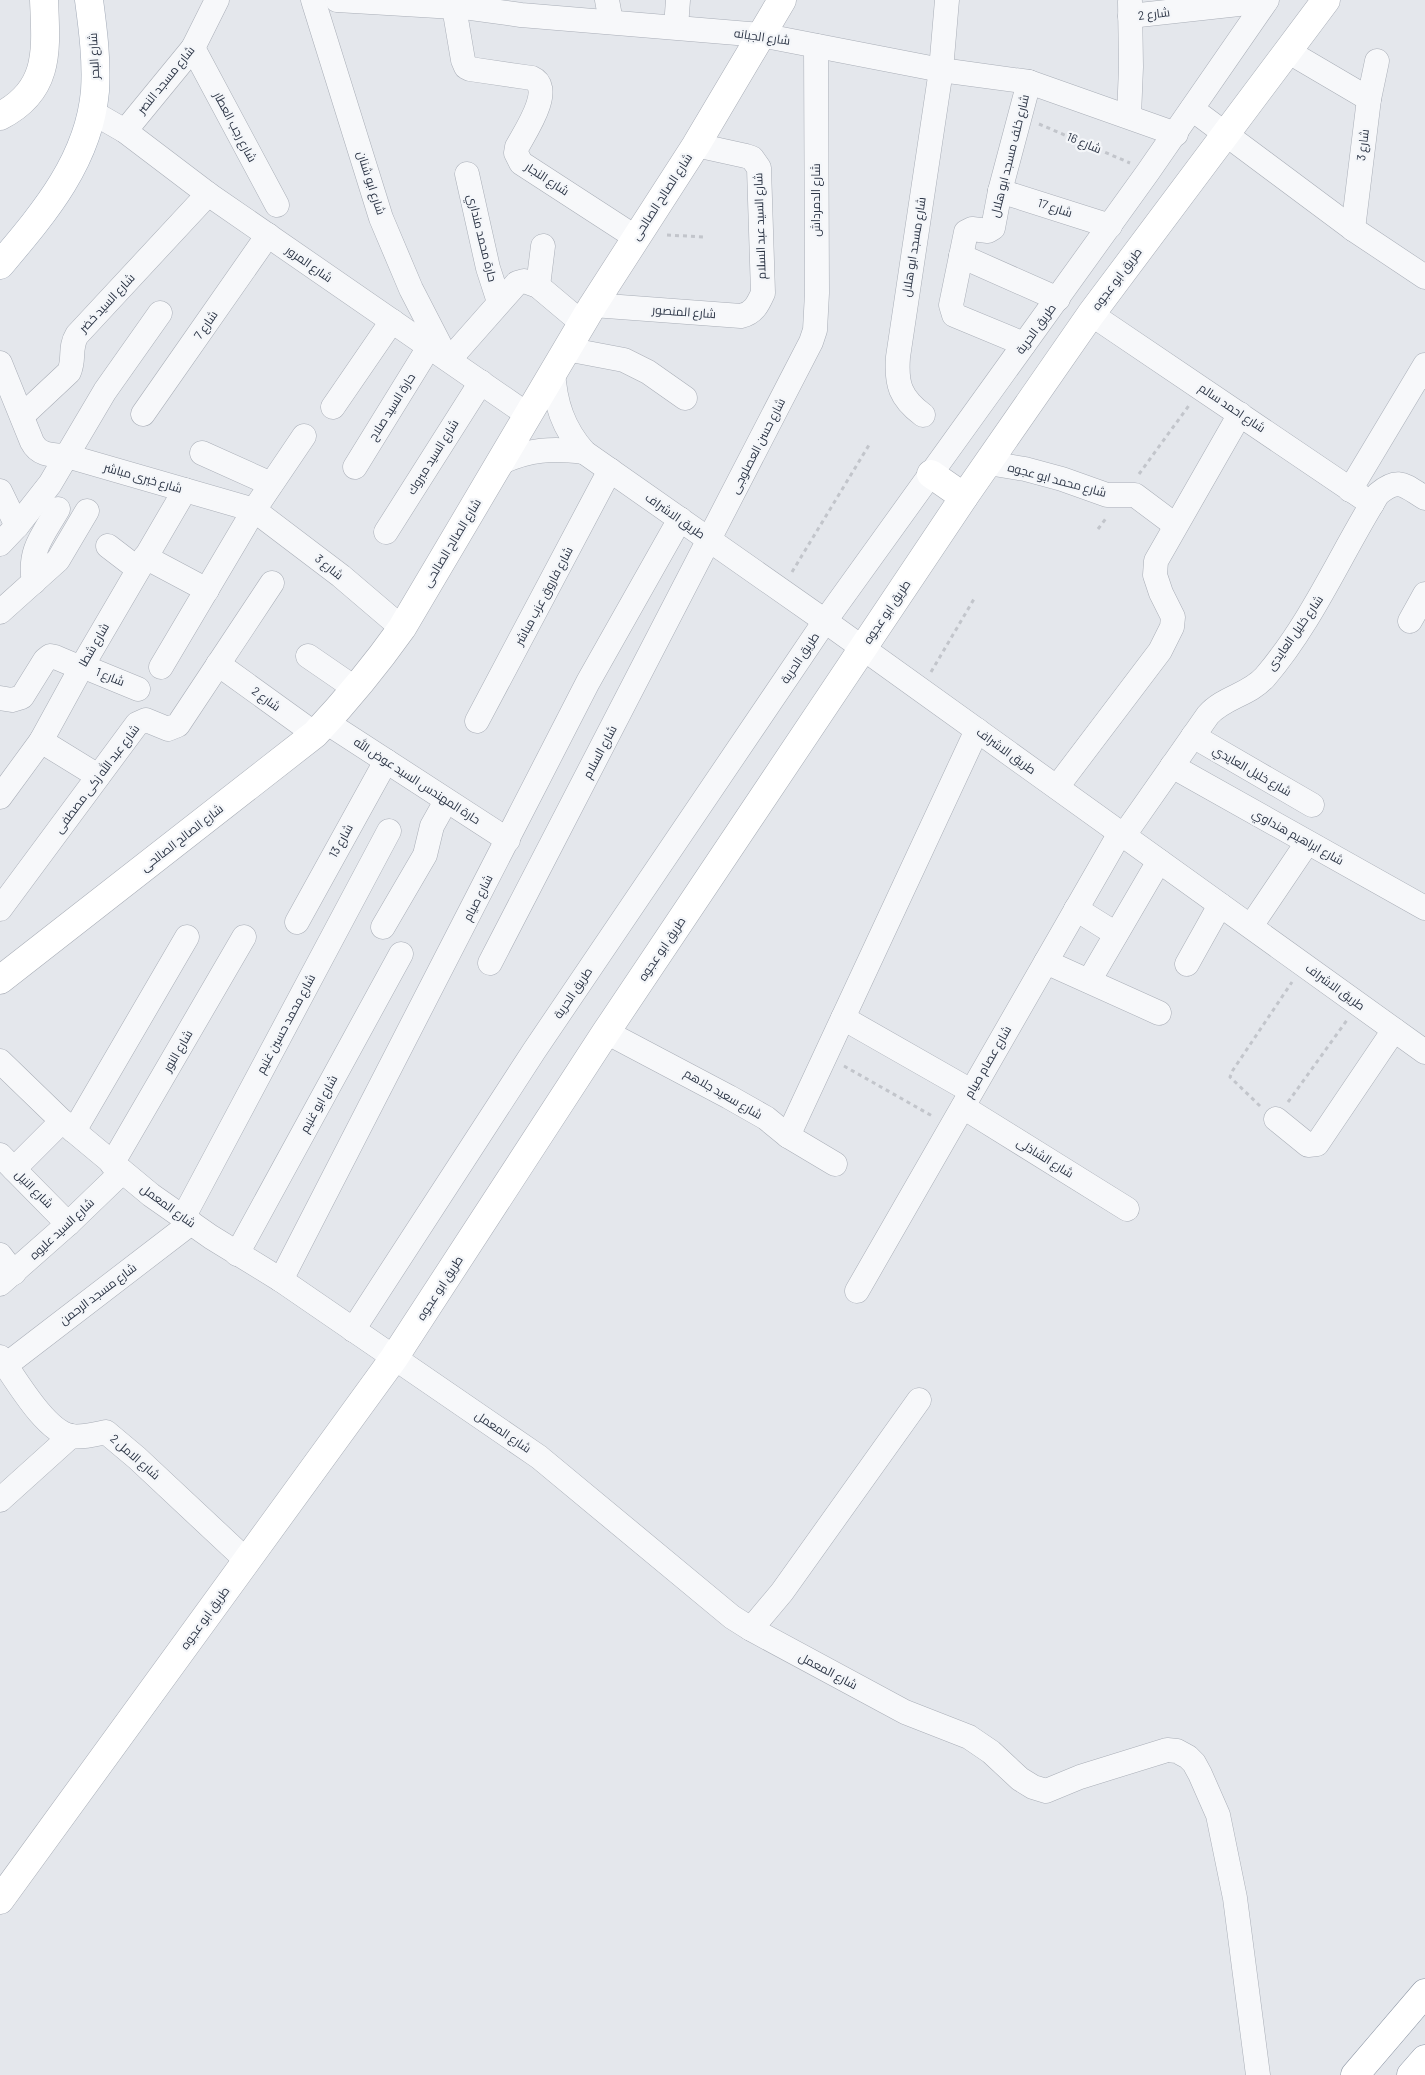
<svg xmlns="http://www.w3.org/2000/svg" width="1425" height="2075" viewBox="0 0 1425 2075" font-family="Barlow,Cairo,sans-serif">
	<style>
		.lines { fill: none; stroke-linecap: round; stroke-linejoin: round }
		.street-casing { stroke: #a9aeb7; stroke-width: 25 }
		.secondary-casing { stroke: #a9aeb7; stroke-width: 29 }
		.primary-casing { stroke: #a3abb8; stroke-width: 29 }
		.highway-casing { stroke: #8b94a3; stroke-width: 29 }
		.path { stroke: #c2c5cb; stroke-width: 3; stroke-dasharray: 4 4; stroke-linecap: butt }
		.street { stroke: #f7f8fa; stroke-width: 24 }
		.secondary { stroke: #fff; stroke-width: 28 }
		.primary { stroke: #fff; stroke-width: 28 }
		.highway { stroke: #fff; stroke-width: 28 }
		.labels { text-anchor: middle; stroke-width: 4.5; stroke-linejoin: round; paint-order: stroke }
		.street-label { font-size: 12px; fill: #2b3445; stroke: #f4f6f9 }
	</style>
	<rect width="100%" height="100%" fill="#e4e7ec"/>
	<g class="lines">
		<defs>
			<g id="street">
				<path d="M 313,0 L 381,218 L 411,289 L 445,355"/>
				<path d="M 337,0 L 471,8 L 521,15 L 761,35 L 941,70 L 1029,82 L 1176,134"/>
				<path d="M 607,0 L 611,22"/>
				<path d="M 454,7 L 463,60 L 466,67 L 470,69 L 532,78 C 555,88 525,132 517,147 L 516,153 L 521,163 L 635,237"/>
				<path d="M 1130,16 L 1266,1"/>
				<path d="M 676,27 L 678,0"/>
				<path d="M 193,48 L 277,205"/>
				<path d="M 1289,52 L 1369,99"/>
				<path d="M 1192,109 L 1353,229 L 1425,277"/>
				<path d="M 92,112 L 125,131 L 208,194 L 528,415"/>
				<path d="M 1129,116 L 1131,67 L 1130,2"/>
				<path d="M 125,131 L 193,48 L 217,0"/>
				<path d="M 467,174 L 488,268 L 499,302"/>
				<path d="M 1000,191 L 1110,226"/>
				<path d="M 1353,229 L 1369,99 L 1377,61"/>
				<path d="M 961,256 L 1058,299"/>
				<path d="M 538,286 L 543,246"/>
				<path d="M 593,305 L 741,316 C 754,313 758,304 763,293 L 759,168 L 752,158 L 746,156 L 696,145"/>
				<path d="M 1091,314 L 1372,504"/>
				<path d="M 1024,344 L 954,315 L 951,305 L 966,232 L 972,229 L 988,231 L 993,228 L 1000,191 L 1029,82"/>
				<path d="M 566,349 L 624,360 L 648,372 L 685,398"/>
				<path d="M 449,360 L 517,283 L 524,281 L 538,286 L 582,323"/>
				<path d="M 0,363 L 32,442 C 39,456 53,455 67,456 L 254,510 L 341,576 L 402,628"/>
				<path d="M 553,371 C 555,403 563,428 584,452 L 825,621 L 1425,1052"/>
				<path d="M 333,407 L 392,321"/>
				<path d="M 143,414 L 268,235"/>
				<path d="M 923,415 C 900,398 896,384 898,357 L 941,70 L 947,0"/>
				<path d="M 22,416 L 69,372 C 75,359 69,348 77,335 L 208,194"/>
				<path d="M 202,453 L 271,484"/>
				<path d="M 500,463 C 529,449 553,448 584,452"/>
				<path d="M 988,463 L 1025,469 L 1062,479 L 1107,495 L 1135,495 L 1175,525"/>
				<path d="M 355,467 L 429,347"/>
				<path d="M 1350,490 L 1425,365"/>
				<path d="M 0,491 L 17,526"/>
				<path d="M 386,532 L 481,382"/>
				<path d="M 0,544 L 17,526 L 50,484 L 105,391 L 160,313"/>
				<path d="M 108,546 L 138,569"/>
				<path d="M 145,557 L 207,590"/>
				<path d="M 34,582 C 28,551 43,535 58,509"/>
				<path d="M 0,612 L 58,560 L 87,511"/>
				<path d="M 1410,621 L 1425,594"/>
				<path d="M 308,656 L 356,689"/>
				<path d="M 218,664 L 315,734"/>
				<path d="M 82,666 L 138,689"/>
				<path d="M 161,667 L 254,510 L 304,436"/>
				<path d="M 0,698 L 12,700 L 22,697 L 45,660 L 50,656 L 55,657 L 81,668"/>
				<path d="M 477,721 L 610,470"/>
				<path d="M 326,722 L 508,840"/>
				<path d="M 1193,736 L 1312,805"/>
				<path d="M 41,741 L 98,776"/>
				<path d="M 1172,766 L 1425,908"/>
				<path d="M 1057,787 L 1160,651 L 1172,627 L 1173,617 L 1161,593 L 1155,575 L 1156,561 L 1240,414"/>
				<path d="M 0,797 L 41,741 L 81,668 L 185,490"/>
				<path d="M 1124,835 L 1208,715 C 1224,697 1249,695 1265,677 C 1312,622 1340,555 1378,494 C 1399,476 1405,486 1425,498"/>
				<path d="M 0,909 L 137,724 L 146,720 L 168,729 L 178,725 L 272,583"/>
				<path d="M 1076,909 L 1116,934"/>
				<path d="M 297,922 L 386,761"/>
				<path d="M 1251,926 L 1307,843"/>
				<path d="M 383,927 L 425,855 L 432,826 L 446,801"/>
				<path d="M 1046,962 L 1159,1013"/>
				<path d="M 490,963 L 811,342 L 815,330 L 817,293 L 816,46"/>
				<path d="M 1187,964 L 1220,905"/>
				<path d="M 1089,981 L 1159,861"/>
				<path d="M 843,1018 L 971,1091"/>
				<path d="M 606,1032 L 729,1097 L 766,1118 L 788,1136 L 835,1164"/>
				<path d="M 0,1061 L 62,1121 L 151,1195 L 211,1237 L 281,1280 L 539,1457 L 732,1617 L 751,1629 L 905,1712 L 969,1737 L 991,1752 L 1020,1779 L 1033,1787 L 1046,1791 L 1080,1777 L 1167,1750 L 1177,1751 L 1188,1757 L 1194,1763 L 1200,1774 L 1218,1815 L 1235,1898 L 1258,2075"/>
				<path d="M 963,1107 L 1127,1209"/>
				<path d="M 1276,1119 L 1308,1145 L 1317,1144 L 1394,1030"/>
				<path d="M 74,1131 L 187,937"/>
				<path d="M 788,1136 L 977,730"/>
				<path d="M 0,1155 L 68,1224"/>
				<path d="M 112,1164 L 244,937"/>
				<path d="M 14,1169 L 62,1121"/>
				<path d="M 183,1218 L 389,831"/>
				<path d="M 237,1254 L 401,954"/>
				<path d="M 0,1255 L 14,1273"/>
				<path d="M 281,1280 L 588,682 L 680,519"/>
				<path d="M 0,1284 L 68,1224 L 122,1172"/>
				<path d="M 857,1291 L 1120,833"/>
				<path d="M 353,1330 L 534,1051 L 825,621 L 1148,172 L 1267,0"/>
				<path d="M 0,1357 C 15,1378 45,1431 71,1436 C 82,1438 96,1434 106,1432 L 137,1458 L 247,1561"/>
				<path d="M 6,1365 L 191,1223"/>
				<path d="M 0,1500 L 71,1436"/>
				<path d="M 751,1629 L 782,1592 L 919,1400"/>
			</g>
			<g id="secondary">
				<path d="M 0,116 C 51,90 46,49 44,0"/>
				<path d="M 931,474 L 964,497"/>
				<path d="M 0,980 L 315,734 C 347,700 375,666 402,628 L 593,305 L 696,145 L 782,0"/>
				<path d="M 0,1900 L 394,1358 L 606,1032 L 964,497 L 1091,314 L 1326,0"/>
			</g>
			<path id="primary" d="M 0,265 C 43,214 89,161 95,91 C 97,61 93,30 89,0"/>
			<g id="highway">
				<path d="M 1355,2075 L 1425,1993"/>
				<path d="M 1411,2075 L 1425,2059"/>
			</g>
		</defs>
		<use href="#street" class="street-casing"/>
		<use href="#secondary" class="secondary-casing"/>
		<use href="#primary" class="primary-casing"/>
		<use href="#highway" class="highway-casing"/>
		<g class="path">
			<path d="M 1039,124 L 1130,163"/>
			<path d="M 667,235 L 704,237"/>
			<path d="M 1139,474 L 1190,404"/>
			<path d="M 1098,529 L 1107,517"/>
			<path d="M 792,572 L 869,445"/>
			<path d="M 931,672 L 974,599"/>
			<path d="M 844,1066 L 934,1117"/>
			<path d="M 1288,1102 L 1347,1020"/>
			<path d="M 1260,1106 L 1230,1077 L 1233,1070 L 1292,982"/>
		</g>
		<use href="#street" class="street"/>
		<use href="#secondary" class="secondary"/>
		<use href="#primary" class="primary"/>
		<use href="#highway" class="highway"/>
	</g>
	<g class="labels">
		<g class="street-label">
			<text transform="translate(1154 14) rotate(-7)" y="4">شارع 2</text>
			<text transform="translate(762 37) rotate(8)" y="4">شارع الجبانه</text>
			<text transform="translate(94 56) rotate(-93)" y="4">شارع البحر</text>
			<text transform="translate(166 80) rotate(-51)" y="4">شارع مسجد النصر</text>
			<text transform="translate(235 127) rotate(62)" y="4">شارع رجب العطار</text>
			<text transform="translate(1084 143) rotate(23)" y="4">شارع 16</text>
			<text transform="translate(1363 145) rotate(-83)" y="4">شارع 3</text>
			<text transform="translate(1010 156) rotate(-76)" y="4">شارع خلف مسجد ابو هلال</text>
			<text transform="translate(547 179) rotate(33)" y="4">شارع النجار</text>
			<text transform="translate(371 183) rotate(72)" y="4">شارع ابو شنان</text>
			<text transform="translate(662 197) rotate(-57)" y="4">شارع الصالح الصالحى</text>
			<text transform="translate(816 200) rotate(-90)" y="4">شارع الدمرداش</text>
			<text transform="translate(1055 208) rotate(18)" y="4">شارع 17</text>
			<text transform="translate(760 226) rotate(-92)" y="4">شارع السيد عبد السلام</text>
			<text transform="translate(482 238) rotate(76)" y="4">حارة محمد منداري</text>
			<text transform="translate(914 247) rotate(-81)" y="4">شارع مسجد ابو هلال</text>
			<text transform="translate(309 264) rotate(35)" y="4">شارع المرور</text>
			<text transform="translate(1117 279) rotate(-53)" y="4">طريق ابو عجوه</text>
			<text transform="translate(107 303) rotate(-47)" y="4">شارع السيد خضر</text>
			<text transform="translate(684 312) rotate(4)" y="4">شارع المنصور</text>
			<text transform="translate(206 325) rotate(-55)" y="4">شارع 7</text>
			<text transform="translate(1036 329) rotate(-54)" y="4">طريق الحرية</text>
			<text transform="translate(392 407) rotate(-58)" y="4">حارة السيد صلاح</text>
			<text transform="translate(1232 408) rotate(34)" y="4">شارع احمد سالم</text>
			<text transform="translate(758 446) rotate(-63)" y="4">شارع حسن العصلوجى</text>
			<text transform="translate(433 457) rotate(-58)" y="4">شارع السيد مبروك</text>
			<text transform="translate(143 478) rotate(16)" y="4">شارع خيرى مباشر</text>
			<text transform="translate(1057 480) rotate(15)" y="4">شارع محمد ابو عجوه</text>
			<text transform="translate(675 516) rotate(35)" y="4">طريق الاشراف</text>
			<text transform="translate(452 543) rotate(-59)" y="4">شارع الصالح الصالحى</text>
			<text transform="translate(329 567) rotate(39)" y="4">شارع 3</text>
			<text transform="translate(544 596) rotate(-62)" y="4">شارع فاروق عزب مباشر</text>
			<text transform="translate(887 612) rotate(-56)" y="4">طريق ابو عجوه</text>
			<text transform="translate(1295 633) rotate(-55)" y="4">شارع خليل العايدى</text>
			<text transform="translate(94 645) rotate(-60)" y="4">شارع شطا</text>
			<text transform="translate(800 658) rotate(-56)" y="4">طريق الحرية</text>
			<text transform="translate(110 677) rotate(22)" y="4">شارع 1</text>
			<text transform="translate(266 699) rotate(36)" y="4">شارع 2</text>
			<text transform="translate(1006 751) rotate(36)" y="4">طريق الاشراف</text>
			<text transform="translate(600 752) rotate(-62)" y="4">شارع السلام</text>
			<text transform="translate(1252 771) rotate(30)" y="4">شارع خليل العايدي</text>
			<text transform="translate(97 779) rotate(-53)" y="4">شارع عبد الله زكى مصطفى</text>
			<text transform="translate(417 781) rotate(33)" y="4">حارة المهندس السيد عوض الله</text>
			<text transform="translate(1298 837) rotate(29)" y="4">شارع ابراهيم هنداوي</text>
			<text transform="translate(182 838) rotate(-38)" y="4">شارع الصالح الصالحى</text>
			<text transform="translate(341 841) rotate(-61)" y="4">شارع 13</text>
			<text transform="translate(478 898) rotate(-63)" y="4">شارع صيام</text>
			<text transform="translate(662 949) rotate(-56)" y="4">طريق ابو عجوه</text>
			<text transform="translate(1335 987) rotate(36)" y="4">طريق الاشراف</text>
			<text transform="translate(573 993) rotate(-56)" y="4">طريق الحرية</text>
			<text transform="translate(286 1024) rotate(-62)" y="4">شارع محمد حسين غنيم</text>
			<text transform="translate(178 1051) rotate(-60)" y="4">شارع النور</text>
			<text transform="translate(988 1062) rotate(-60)" y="4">شارع عصام صيام</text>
			<text transform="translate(723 1094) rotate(30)" y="4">شارع سعيد جلاهم</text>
			<text transform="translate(319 1104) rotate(-61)" y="4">شارع ابو غنيم</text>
			<text transform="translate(1045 1158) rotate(32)" y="4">شارع الشاذلى</text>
			<text transform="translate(34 1189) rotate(45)" y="4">شارع النيل</text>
			<text transform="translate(168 1206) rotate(36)" y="4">شارع المعمل</text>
			<text transform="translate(62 1229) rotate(-43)" y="4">شارع السيد عليوه</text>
			<text transform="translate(440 1288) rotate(-57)" y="4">طريق ابو عجوه</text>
			<text transform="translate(98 1294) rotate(-37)" y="4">شارع مسجد الرحمن</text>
			<text transform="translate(503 1432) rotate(34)" y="4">شارع المعمل</text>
			<text transform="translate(135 1457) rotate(41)" y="4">شارع الامل 2</text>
			<text transform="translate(205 1618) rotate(-54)" y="4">طريق ابو عجوه</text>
			<text transform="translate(828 1671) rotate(28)" y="4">شارع المعمل</text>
		</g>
	</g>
</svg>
